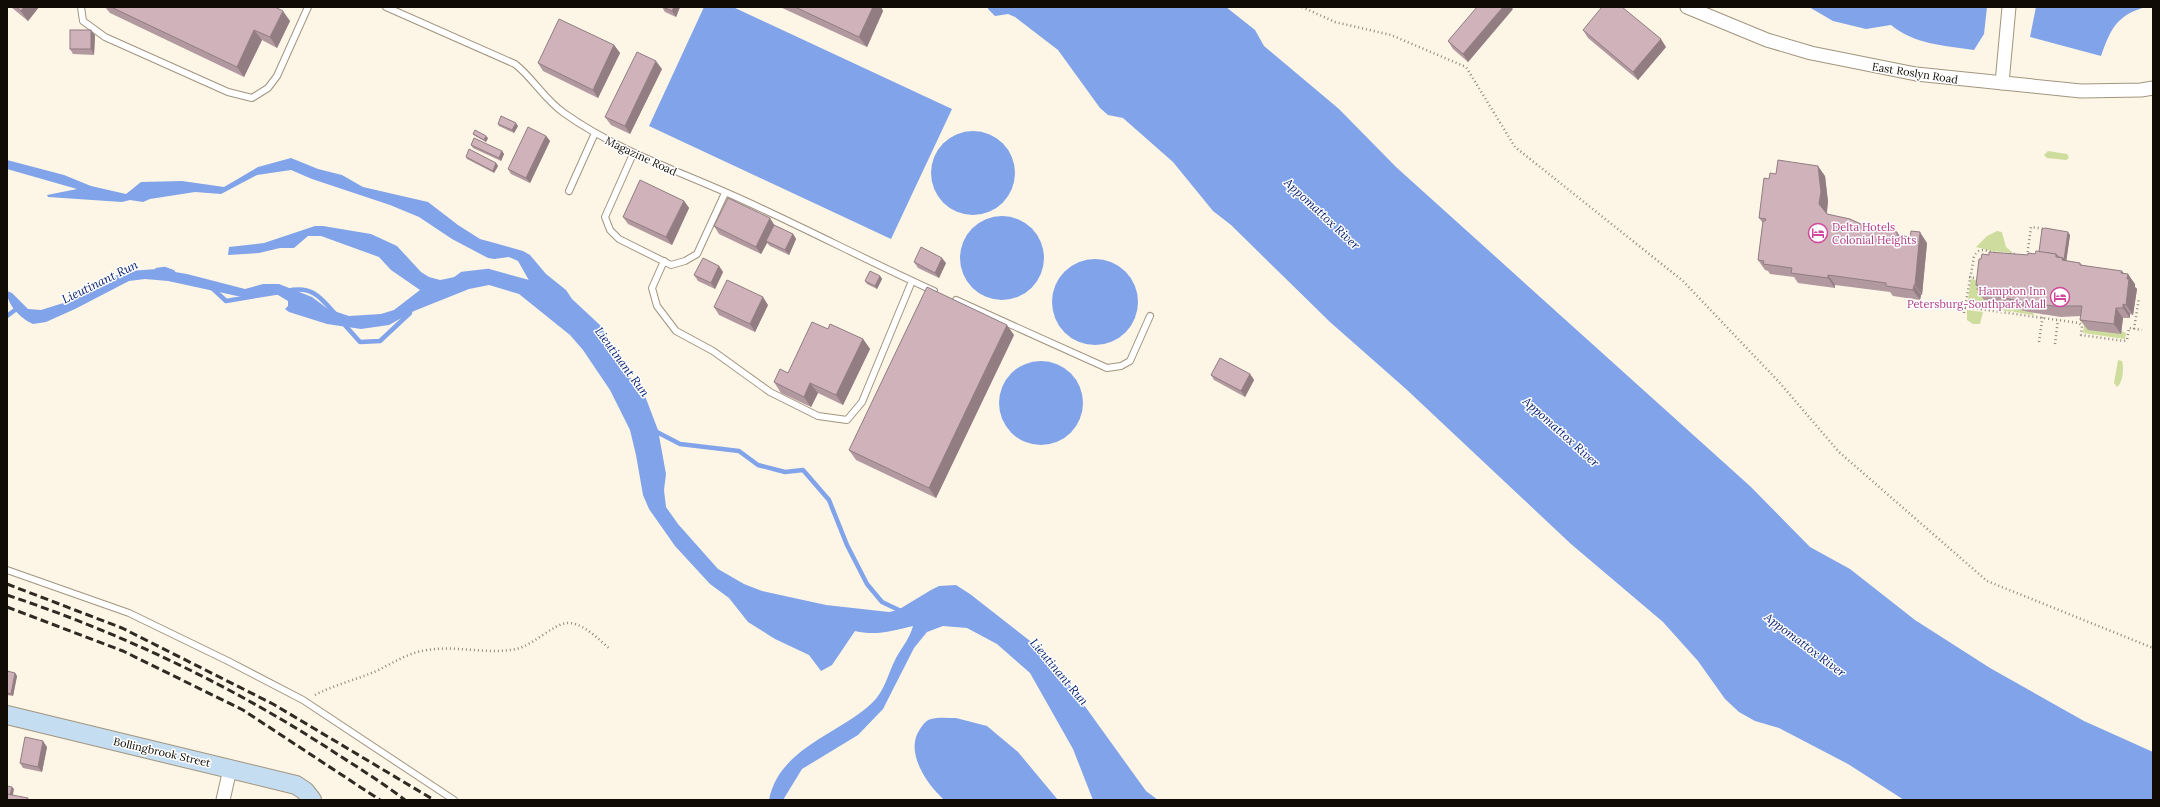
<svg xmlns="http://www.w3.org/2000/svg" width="2160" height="807" viewBox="0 0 2160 807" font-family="Lora,serif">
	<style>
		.green { fill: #cedd9d }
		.water { fill: #80a3e9 }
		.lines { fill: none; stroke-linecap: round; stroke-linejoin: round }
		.stream { stroke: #80a3e9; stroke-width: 4.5 }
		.lane-casing { stroke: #a2957f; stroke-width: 8 }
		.street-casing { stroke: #a2957f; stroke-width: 15 }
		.secondary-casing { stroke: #a2957f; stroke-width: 20 }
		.path { stroke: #8e887d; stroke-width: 2.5; stroke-dasharray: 1 3; stroke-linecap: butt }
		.lane { stroke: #fff; stroke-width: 6 }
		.street { stroke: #fff; stroke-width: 13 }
		.secondary { stroke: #c4ddf1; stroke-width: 18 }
		.rail { stroke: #2f2a22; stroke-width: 3; stroke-dasharray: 8 4; stroke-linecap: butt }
		.wall { fill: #b299a0 }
		.shaded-wall { fill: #917d82 }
		.building { fill: #cfb2ba; stroke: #917d82 }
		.labels { text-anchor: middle; stroke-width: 3; stroke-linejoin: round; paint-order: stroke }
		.street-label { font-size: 11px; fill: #100c05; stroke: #fff }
		.hotel-label { font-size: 11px; fill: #b23c85; stroke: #fff; text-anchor: start }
		.water-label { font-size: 12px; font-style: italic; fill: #021d6d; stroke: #fff }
	</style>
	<rect width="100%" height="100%" fill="#fdf5e6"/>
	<g class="green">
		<path d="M 2048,151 L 2067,154 L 2069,158 L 2066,160 L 2047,158 L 2044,155 Z"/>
		<path d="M 1997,231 L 2002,232 L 2006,247 L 2013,253 L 1991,251 L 1976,247 L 1987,236 Z"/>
		<path d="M 1971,279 L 1980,281 L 1991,303 L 2012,306 L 2034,313 L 2033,315 L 2014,312 L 2012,310 L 2011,312 L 2001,310 L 2001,307 L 1995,306 L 1994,309 L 1967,306 Z"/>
		<path d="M 1967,310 L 1983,312 L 1980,324 L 1973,324 L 1967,320 Z"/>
		<path d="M 2081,315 L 2126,333 L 2125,339 L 2083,333 L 2084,325 L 2080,321 Z"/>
		<path d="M 2118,360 L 2122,361 C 2124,367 2123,383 2117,387 L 2114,383 Z"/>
	</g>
	<g class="water">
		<path d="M 704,7 L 733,7 L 952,109 L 891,239 L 649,126 Z"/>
		<path d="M 988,7 L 1226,7 L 1255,30 L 1264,46 L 1339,109 L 1396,167 L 1751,487 L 1810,547 L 1850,569 L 1915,620 L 1990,668 L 2084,721 L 2153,752 L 2153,800 L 1904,800 L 1848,764 L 1779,728 L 1755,721 L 1739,712 L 1725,699 L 1698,661 L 1663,622 L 1571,544 L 1406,389 L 1330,322 L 1231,225 L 1213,211 L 1173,162 L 1123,118 L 1108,115 L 1100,108 L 1058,50 L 1015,17 L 1008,14 L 995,16 L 988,9 Z"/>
		<path d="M 1809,7 L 1987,7 L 1984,34 L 1974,50 C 1946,46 1913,44 1891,25 L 1866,29 L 1833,21 Z"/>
		<path d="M 2036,7 L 2146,7 C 2117,15 2111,28 2101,56 L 2030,37 Z"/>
		<circle cx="973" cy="173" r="42"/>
		<path d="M 291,158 L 318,169 L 342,175 L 363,187 L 428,202 L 458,225 L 480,239 L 523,251 L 530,255 L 546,274 L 566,290 L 572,299 L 601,326 L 626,372 L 645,396 L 658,430 L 666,474 L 664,490 L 666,507 L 678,524 L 718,569 L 744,584 L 762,591 L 826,605 L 889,612 L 898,610 L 931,590 L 939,586 L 956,585 L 970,594 L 1048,655 L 1146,791 L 1158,800 L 1093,800 L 1073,749 L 1030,673 L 997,644 L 967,628 L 943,626 L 927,632 L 914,648 L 883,709 L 858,735 L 802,769 L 783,800 L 769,800 C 779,748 838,735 872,703 C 885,691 888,673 896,658 C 902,647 910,638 913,626 C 893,631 875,636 855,631 L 832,665 L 821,671 L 809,655 L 775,639 L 748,622 L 729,598 L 710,584 L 675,546 L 649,509 L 643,495 L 636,455 L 630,430 L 610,390 L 583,350 L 570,335 L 519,294 L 489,285 L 469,289 L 414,311 L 389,325 L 361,329 L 327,324 L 289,312 L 285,309 L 288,306 L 288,301 L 273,292 L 266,293 L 251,299 L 168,281 L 145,279 L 129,281 L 75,309 L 46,322 L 33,324 C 20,318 7,305 7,291 L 12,293 L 28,309 L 41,310 L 73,300 L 112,277 L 129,271 L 157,269 L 187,274 L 245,289 L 263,284 L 279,284 L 312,297 L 328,309 L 349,316 L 381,314 L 394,310 L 420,290 L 391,270 L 379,257 L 321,236 L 308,236 L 294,248 L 280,248 L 259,253 L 228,255 L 229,247 L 264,243 L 315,226 L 323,226 L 371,234 L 397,246 L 421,272 L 429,277 L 440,280 C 457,277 478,270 496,273 C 508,275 519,283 531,284 L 518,261 L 509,257 L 494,259 L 488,258 L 452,239 L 419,217 L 390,205 L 312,179 L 291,170 L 257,175 L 221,194 L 195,192 L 150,199 L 143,202 L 130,200 L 122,202 L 48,197 L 47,195 L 77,189 L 7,169 L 7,160 L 64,175 L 91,186 L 126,194 L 141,182 L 182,181 L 224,187 L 258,167 Z"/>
		<circle cx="1002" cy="258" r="42"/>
		<circle cx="1095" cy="302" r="43"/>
		<circle cx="1041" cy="403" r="42"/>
		<path d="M 956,718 L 987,726 L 1018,752 L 1058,800 L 944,800 C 927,784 904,752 920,729 C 923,725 925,721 931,719 C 938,717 948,718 956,718 Z"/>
	</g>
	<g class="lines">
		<g class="stream">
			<path d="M 157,270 L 165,269 L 173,272"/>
			<path d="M 454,280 L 462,274 L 488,271 L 535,284"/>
			<path d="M 211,287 L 226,301 L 280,292"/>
			<path d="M 287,291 C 313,285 321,298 337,316"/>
			<path d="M 7,316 L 19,307"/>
			<path d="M 343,323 L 360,342 L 380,341 L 410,313"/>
			<path d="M 655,431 L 680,444 L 739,451 L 758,465 L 785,472 L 803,470 L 829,500 L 847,545 L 867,584 L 882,602 L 903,612"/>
		</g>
		<defs>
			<g id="lane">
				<path d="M 81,7 L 83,21 L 105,37 L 228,92 L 252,98 L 268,88 L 277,76 L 308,7"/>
				<path d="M 386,7 L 515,64 C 533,78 544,99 564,113 C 619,152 682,172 743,200 C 807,229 870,262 934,291"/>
				<path d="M 633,154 L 605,217 L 610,230 L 619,239 L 671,265 L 685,261 L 697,254 L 725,193"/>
				<path d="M 569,191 L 595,133"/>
				<path d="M 664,261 L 652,288 L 657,306 L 676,331 L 713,351 L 770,392 L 818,416 L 847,420 L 862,402 L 912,281"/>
				<path d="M 956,300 L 1107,368 L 1121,366 L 1130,361 L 1150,316"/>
				<path d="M 7,570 L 129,613 L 228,661 L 303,700 L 454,800"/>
			</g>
			<g id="street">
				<path d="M 1687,7 L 1767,40 L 1811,53 L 1916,74 L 2081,91 L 2141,90 L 2153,88"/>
				<path d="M 2002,83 L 2009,7"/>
				<path d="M 223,800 L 230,769"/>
			</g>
			<path id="secondary" d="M 7,715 L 296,785 L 305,791 L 312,800"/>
		</defs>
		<use href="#lane" class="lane-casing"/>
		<use href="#street" class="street-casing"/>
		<use href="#secondary" class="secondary-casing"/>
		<g class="path">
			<path d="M 1302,7 L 1335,22 L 1391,35 L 1466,67 L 1515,147 L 1683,281 L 1779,382 L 1839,452 L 1987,581 L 2153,648"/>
			<path d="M 2002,254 L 2015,254"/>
			<path d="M 2027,256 L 2031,227 L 2045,229"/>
			<path d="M 1969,277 L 1979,279"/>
			<path d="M 1965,307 L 2079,323 L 2082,326 L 2081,335 L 2124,341 L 2127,340 L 2129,328 L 2142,330"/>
			<path d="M 1964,313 L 1974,257 C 1979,246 1985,251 1995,253"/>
			<path d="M 2134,329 L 2139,298"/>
			<path d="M 2039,342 L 2043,314"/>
			<path d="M 2055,344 L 2058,320"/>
			<path d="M 315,695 C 334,685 355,680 374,672 C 392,664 408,652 428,650 C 457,645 487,655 516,649 C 534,645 553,624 567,623 C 583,622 599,640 610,649"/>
		</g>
		<use href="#lane" class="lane"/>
		<use href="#street" class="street"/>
		<use href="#secondary" class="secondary"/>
		<g class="rail">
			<path d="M 7,584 L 122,628 L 273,704 L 434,800"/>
			<path d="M 7,595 C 124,634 237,688 340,756 C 362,770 384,784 405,800"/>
			<path d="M 7,607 L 123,651 L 243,710 L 380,800"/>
		</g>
	</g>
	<g class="wall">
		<path d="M 11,7 L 39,7 L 28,21 Z"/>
		<path d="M 105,7 L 277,7 L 277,8 L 290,21 L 277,48 L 262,40 L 244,77 L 110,13 Z"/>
		<path d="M 662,7 L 680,7 L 676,17 L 665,12 Z"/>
		<path d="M 780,7 L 881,7 L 883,11 L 867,47 Z"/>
		<path d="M 1513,9 L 1468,62 L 1453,49 L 1448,41 Z"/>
		<path d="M 1583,30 L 1666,47 L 1638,80 L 1588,38 Z"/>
		<path d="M 95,35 L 94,55 L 73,54 L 70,49 Z"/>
		<path d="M 614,45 L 620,53 L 598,98 L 543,71 L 538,63 Z"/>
		<path d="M 662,69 L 630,134 L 611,125 L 605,117 Z"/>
		<path d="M 498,124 L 518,126 L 514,133 L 499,126 Z"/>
		<path d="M 473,134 L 488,138 L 486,142 L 475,136 Z"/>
		<path d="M 546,136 L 550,141 L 530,183 L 511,174 L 508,169 Z"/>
		<path d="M 471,145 L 502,151 L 504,154 L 501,161 L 473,148 Z"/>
		<path d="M 466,157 L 496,163 L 498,166 L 494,173 L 467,159 Z"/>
		<path d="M 1825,176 L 1828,202 L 1827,214 L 1868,232 L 1897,232 L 1900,236 L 1927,243 L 1922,295 L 1921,295 L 1920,300 L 1893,296 L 1890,292 L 1835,285 L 1835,288 L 1798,283 L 1794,277 L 1770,274 L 1768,271 L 1765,270 L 1758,260 L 1763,223 L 1759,218 L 1769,179 Z"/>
		<path d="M 684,201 L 689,208 L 672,245 L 628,224 L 623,217 Z"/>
		<path d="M 774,225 L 793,234 L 796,239 L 789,255 L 770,246 L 767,243 L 761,254 L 719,234 L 714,226 Z"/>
		<path d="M 2070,235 L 2066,261 L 2080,263 L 2082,265 L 2124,273 L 2135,284 L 2135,287 L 2137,289 L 2133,315 L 2130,314 L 2130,318 L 2123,318 L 2121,334 L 2088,330 L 2080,320 L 2081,316 L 2061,317 L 2029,312 L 2012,308 L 2009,305 L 1991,303 L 1989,300 L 1984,300 L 1977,289 L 1978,287 L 1976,285 L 1981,259 L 1989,255 L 2028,255 L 2035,254 Z"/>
		<path d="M 914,262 L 946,263 L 939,278 L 918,268 Z"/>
		<path d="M 719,266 L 723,272 L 715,289 L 698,281 L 694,275 Z"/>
		<path d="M 880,276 L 882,279 L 877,289 L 867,284 L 865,281 Z"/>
		<path d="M 768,305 L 755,332 L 719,315 L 714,307 Z"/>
		<path d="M 828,329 L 863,339 L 870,349 L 843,405 L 818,393 L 811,407 L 781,393 L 774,382 L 788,373 Z"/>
		<path d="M 1014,335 L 936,498 L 856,460 L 849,450 Z"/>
		<path d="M 1250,374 L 1254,380 L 1245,397 L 1214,380 L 1211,375 Z"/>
		<path d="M 7,671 L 15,673 L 17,676 L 13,696 L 7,695 Z"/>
		<path d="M 47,747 L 42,772 L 23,768 L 20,763 Z"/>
	</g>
	<g class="shaded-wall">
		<path d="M 24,7 L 39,7 L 28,21 L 21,11 Z"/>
		<path d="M 674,7 L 680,7 L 676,17 L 672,11 Z"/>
		<path d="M 873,7 L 881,7 L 883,11 L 867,47 L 859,37 Z"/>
		<path d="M 1503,7 L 1511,7 L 1513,9 L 1468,62 L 1463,54 Z"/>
		<path d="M 283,11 L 290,21 L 277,48 L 270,37 Z"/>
		<path d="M 91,30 L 95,35 L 94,55 L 91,49 Z"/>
		<path d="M 254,30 L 262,40 L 244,77 L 237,67 Z"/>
		<path d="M 1661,39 L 1666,47 L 1638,80 L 1633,72 Z"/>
		<path d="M 614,45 L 620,53 L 598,98 L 593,90 Z"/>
		<path d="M 656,61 L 662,69 L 630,134 L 625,126 Z"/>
		<path d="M 516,123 L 518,126 L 514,133 L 512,130 Z"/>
		<path d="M 486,136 L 488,138 L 486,142 L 484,140 Z"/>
		<path d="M 546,136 L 550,141 L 530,183 L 526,178 Z"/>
		<path d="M 502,151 L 504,154 L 501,161 L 499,158 Z"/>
		<path d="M 496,163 L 498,166 L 494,173 L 493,171 Z"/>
		<path d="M 1818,166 L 1825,176 L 1828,202 L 1826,215 L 1819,204 Z"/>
		<path d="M 684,201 L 689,208 L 672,245 L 666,237 Z"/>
		<path d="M 770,218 L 775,226 L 766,241 L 767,243 L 761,254 L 756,247 Z"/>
		<path d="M 1863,225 L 1871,235 L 1862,231 Z"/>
		<path d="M 1920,232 L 1927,243 L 1922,295 L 1915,285 Z"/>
		<path d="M 2068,232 L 2070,235 L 2066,263 L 2062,260 Z"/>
		<path d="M 793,234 L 796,239 L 789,255 L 785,250 Z"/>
		<path d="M 942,258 L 946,263 L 939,278 L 935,273 Z"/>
		<path d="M 719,266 L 723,272 L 715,289 L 711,283 Z"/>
		<path d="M 2122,271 L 2127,279 L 2128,274 L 2135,284 L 2135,287 L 2137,289 L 2133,315 L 2126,305 L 2121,273 Z"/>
		<path d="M 1828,275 L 1835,285 L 1835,288 L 1828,278 Z"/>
		<path d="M 880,276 L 882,279 L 877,289 L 875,286 Z"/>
		<path d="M 1914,285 L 1921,295 L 1920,300 L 1913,290 Z"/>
		<path d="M 763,297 L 768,305 L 755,332 L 750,324 Z"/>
		<path d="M 2123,304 L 2130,314 L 2130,318 L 2123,308 Z"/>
		<path d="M 2116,308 L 2123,318 L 2121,334 L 2114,324 Z"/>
		<path d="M 1007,325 L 1014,335 L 936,498 L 929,488 Z"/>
		<path d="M 863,339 L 870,349 L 843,405 L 836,395 Z"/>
		<path d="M 1250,374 L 1254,380 L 1245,397 L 1241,391 Z"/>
		<path d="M 810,383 L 818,393 L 811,407 L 804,397 Z"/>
		<path d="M 15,673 L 17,676 L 13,696 L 11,694 Z"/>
		<path d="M 43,741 L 47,747 L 42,772 L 38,767 Z"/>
		<path d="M 12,787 L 14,789 L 12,800 L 9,800 Z"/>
	</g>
	<g class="building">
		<path d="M 17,7 L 24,7 L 21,11 Z"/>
		<path d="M 111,7 L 275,7 L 283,11 L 270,37 L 254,30 L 237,67 Z"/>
		<path d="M 663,7 L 674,7 L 672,11 Z"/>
		<path d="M 795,7 L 873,7 L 859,37 Z"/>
		<path d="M 1477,7 L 1503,7 L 1463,54 L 1448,41 Z"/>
		<path d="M 1602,7 L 1622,7 L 1661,39 L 1633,72 L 1583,30 Z"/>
		<path d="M 559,19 L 614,45 L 593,90 L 538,63 Z"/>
		<rect x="70" y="30" width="21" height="19"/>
		<path d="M 637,52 L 656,61 L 625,126 L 605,117 Z"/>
		<path d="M 501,116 L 516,123 L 512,130 L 498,124 Z"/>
		<path d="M 528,127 L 546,136 L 526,178 L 508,169 Z"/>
		<path d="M 475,130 L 486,136 L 484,140 L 473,134 Z"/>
		<path d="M 474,138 L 502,151 L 499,158 L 471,145 Z"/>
		<path d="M 469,149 L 496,163 L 493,171 L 466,157 Z"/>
		<path d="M 1778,160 L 1818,166 L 1821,192 L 1819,204 L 1827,214 L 1850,219 L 1863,225 L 1862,231 L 1868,232 L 1869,228 L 1897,232 L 1897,235 L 1910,237 L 1911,231 L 1920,232 L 1915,285 L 1914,285 L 1913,290 L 1886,286 L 1886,283 L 1828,275 L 1828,278 L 1791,273 L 1792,268 L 1763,264 L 1764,261 L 1758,260 L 1763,221 L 1765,221 L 1766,219 L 1759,218 L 1764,178 L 1769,179 L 1770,173 L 1776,174 Z"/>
		<path d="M 640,180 L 684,201 L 666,237 L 623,217 Z"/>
		<path d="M 728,198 L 770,218 L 756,247 L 714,226 Z"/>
		<path d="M 774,225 L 793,234 L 785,250 L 766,241 Z"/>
		<path d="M 2045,228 L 2068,232 L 2064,260 L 2063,258 L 2059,257 L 2056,254 L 2039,252 L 2042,229 Z"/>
		<path d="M 921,247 L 942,258 L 935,273 L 914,262 Z"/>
		<path d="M 2036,251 L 2056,254 L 2056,257 L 2063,258 L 2062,260 L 2080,263 L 2080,265 L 2122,271 L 2121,273 L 2128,274 L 2127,279 L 2129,279 L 2126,305 L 2123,304 L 2123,308 L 2116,308 L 2114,324 L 2080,320 L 2082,306 L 2054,306 L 2022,302 L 2005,298 L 2005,295 L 1984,293 L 1984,291 L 1977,289 L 1978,285 L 1976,285 L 1979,259 L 1981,259 L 1982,254 L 1989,255 L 1989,252 L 2028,255 L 2028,253 L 2035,254 Z"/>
		<path d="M 703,258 L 719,266 L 711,283 L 694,275 Z"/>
		<path d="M 870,271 L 880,276 L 875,286 L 865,281 Z"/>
		<path d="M 727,280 L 763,297 L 750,324 L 714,307 Z"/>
		<path d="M 927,287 L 1007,325 L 929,488 L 849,450 Z"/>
		<path d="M 812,322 L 828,329 L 830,324 L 863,339 L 836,395 L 810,383 L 804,397 L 774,382 L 780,369 L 788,373 Z"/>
		<path d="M 1220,358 L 1250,374 L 1241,391 L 1211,375 Z"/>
		<path d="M 7,671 L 15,673 L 11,694 L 7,693 Z"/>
		<path d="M 25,737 L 43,741 L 38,767 L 20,763 Z"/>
		<path d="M 7,786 L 12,787 L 10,795 L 7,794 L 7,795 Z"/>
		<path d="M 7,794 L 28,798 L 28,800 L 7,800 Z"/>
	</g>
	<defs>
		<symbol id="hotel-ring" viewBox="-11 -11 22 22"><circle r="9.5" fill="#fff" stroke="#d1479c" stroke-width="1.5"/><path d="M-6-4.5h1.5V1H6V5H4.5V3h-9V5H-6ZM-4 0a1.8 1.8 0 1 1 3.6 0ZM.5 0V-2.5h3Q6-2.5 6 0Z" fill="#d1479c"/></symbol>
	</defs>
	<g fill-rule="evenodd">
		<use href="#hotel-ring" x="1807" y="222" width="22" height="22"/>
		<use href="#hotel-ring" x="2049" y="286" width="22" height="22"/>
	</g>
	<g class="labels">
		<g class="street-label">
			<text transform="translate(1915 73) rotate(9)" y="4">East Roslyn Road</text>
			<text transform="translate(641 156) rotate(25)" y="4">Magazine Road</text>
			<text transform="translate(162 752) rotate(13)" y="4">Bollingbrook Street</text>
		</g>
		<g class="hotel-label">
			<text x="1832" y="231">Delta Hotels<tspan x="1832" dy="13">Colonial Heights</tspan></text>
			<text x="2046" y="295" text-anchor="end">Hampton Inn<tspan x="2046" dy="13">Petersburg-Southpark Mall</tspan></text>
		</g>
		<g class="water-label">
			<text transform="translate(1322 214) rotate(43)" y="4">Appomattox River</text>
			<text transform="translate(100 282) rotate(-26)" y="4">Lieutinant Run</text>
			<text transform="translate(622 362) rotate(54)" y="4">Lieutinant Run</text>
			<text transform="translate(1561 432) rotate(42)" y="4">Appomattox River</text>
			<text transform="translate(1805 645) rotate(37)" y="4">Appomattox River</text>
			<text transform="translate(1059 672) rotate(50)" y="4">Lieutinant Run</text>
		</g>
	</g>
	<rect width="2160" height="807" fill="none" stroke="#100c05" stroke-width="16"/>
</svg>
